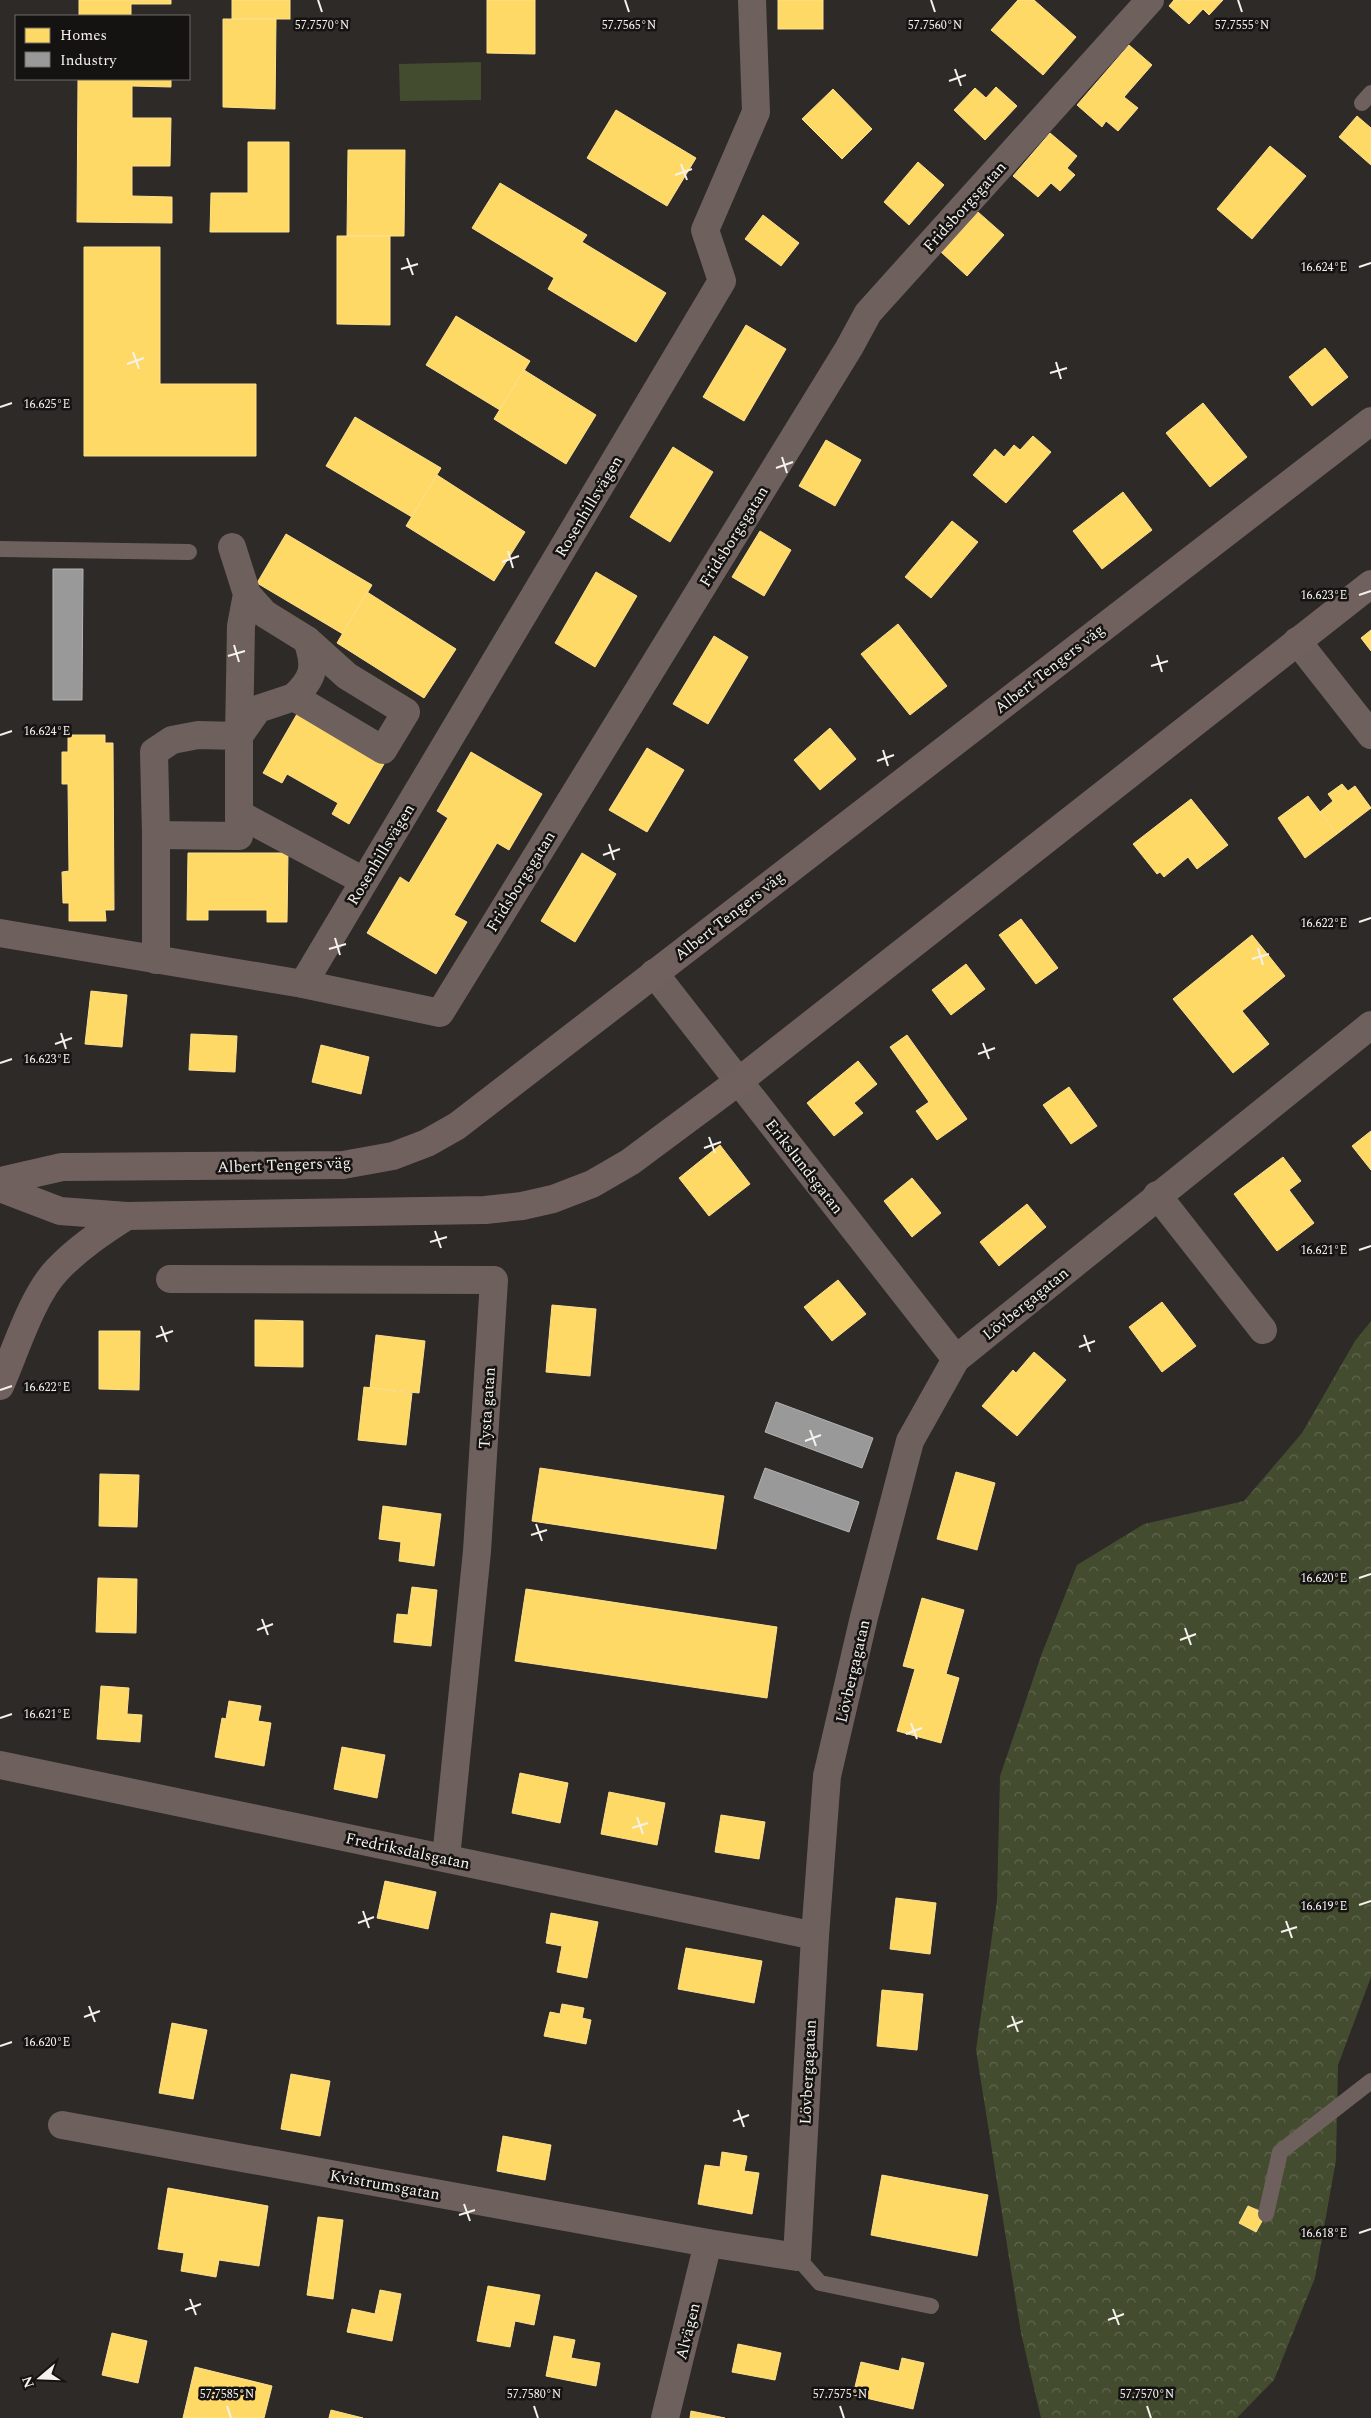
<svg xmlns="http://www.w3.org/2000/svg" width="1371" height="2418" viewBox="0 0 1371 2418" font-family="Spectral,serif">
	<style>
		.green { fill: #434c2f }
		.forest { fill: url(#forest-crowns) }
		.homes { fill: #ffd966; stroke: #fce08f }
		.industry { fill: #999; stroke: #b5b4b2 }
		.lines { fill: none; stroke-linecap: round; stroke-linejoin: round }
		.lane { stroke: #6e605d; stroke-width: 16 }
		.street { stroke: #6e605d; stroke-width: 28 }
		.secondary { stroke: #71615e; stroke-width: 28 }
		.ticks { fill: none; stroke: #f5f2ee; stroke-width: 2 }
		.labels { text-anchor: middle; stroke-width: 5; stroke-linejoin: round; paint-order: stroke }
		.street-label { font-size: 16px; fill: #f5f2ee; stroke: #151311 }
		.ticks-label { font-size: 12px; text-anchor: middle; fill: #f5f2ee; stroke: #151311; stroke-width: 5; stroke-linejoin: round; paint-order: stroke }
	</style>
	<defs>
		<pattern id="forest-crowns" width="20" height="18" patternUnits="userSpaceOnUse" patternTransform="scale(1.25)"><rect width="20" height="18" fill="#434c2f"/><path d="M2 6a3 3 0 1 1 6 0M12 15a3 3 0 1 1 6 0" fill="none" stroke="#5f664d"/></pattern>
	</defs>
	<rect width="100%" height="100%" fill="#2d2a27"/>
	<path class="green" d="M 481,62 L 481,100 L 400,101 L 399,64 Z"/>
	<path class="forest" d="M 1371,1321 L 1371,1977 L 1338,2065 L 1336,2160 L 1315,2278 L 1274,2380 L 1237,2418 L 1041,2418 L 1021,2333 L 976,2050 L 997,1900 L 1000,1776 L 1042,1653 L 1077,1565 L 1144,1524 L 1244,1501 L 1302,1433 L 1355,1341 Z"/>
	<g class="homes">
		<path d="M 79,0 L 171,0 L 171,4 L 131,4 L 131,16 L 79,16 Z"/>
		<rect x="232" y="0" width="58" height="19"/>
		<path d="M 487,0 L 535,0 L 535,54 L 487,53 Z"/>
		<rect x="778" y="0" width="45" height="29"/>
		<path d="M 1018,0 L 1034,0 L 1076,37 L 1043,75 L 991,30 Z"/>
		<path d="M 1174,0 L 1223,0 L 1209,15 L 1203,9 L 1189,24 L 1169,6 Z"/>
		<path d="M 223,19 L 276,19 L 275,109 L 223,107 Z"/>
		<path d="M 1129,45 L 1152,65 L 1124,97 L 1138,108 L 1118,131 L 1106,121 L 1102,127 L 1077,105 Z"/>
		<path d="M 78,79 L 171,79 L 171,87 L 132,86 L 132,118 L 171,118 L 170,166 L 132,166 L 132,196 L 172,197 L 172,223 L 77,222 Z"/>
		<path d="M 996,87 L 1017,106 L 985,140 L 954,110 L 975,88 L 986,98 Z"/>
		<path d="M 833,89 L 872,129 L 842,159 L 802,119 Z"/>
		<path d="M 616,110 L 696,158 L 667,206 L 587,158 Z"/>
		<path d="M 1357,116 L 1371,128 L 1371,165 L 1339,137 Z"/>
		<path d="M 1050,133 L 1077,156 L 1067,168 L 1075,175 L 1060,191 L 1051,183 L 1038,197 L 1013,176 Z"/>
		<path d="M 248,142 L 289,142 L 289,232 L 210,232 L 211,193 L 248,193 Z"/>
		<path d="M 1270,146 L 1306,176 L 1252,239 L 1217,209 Z"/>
		<path d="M 348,150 L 405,150 L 404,236 L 347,236 Z"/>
		<path d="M 918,162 L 944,185 L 909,225 L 884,202 Z"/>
		<path d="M 500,183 L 587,235 L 582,242 L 666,293 L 636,342 L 548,289 L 554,278 L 472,228 Z"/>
		<path d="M 978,212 L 1004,235 L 967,276 L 941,252 Z"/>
		<path d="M 763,215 L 799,243 L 781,266 L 745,239 Z"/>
		<path d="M 337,236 L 390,236 L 390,325 L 337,324 Z"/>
		<path d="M 84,247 L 160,247 L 160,384 L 256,384 L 256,456 L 84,456 Z"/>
		<path d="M 456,316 L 530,361 L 500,410 L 426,365 Z"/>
		<path d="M 746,325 L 786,349 L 744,421 L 703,397 Z"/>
		<path d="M 1325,348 L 1348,377 L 1312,406 L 1289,377 Z"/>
		<path d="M 524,370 L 596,415 L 566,464 L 494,419 Z"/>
		<path d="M 1203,403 L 1247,457 L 1210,487 L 1166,433 Z"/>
		<path d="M 355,417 L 441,468 L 412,517 L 326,466 Z"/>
		<path d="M 1033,436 L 1051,452 L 1006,503 L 973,475 L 995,449 L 1004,457 L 1014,445 L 1020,450 Z"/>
		<path d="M 826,440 L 861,460 L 835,506 L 799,486 Z"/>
		<path d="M 673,447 L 713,472 L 670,542 L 630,517 Z"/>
		<path d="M 437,475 L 525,532 L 494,581 L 406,526 Z"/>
		<path d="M 1123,492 L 1152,530 L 1102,569 L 1073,531 Z"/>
		<path d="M 952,521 L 978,542 L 931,598 L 905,577 Z"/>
		<path d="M 760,531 L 791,550 L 764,596 L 732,577 Z"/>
		<path d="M 286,534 L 372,585 L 343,634 L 257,583 Z"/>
		<path d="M 596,572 L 637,596 L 595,667 L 555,643 Z"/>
		<path d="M 367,592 L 456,649 L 424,698 L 337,643 Z"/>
		<path d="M 898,624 L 947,686 L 910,715 L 861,654 Z"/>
		<path d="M 1371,630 L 1371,651 L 1361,638 Z"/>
		<path d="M 714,636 L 748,657 L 708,724 L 673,704 Z"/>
		<path d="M 297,714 L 384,764 L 349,824 L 332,814 L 338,803 L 287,774 L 282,783 L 263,773 Z"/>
		<path d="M 830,728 L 856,759 L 820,790 L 794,760 Z"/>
		<path d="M 68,735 L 105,735 L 105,743 L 113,743 L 114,910 L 105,910 L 106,921 L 69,921 L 69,903 L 63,903 L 62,872 L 69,871 L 68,784 L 62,784 L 62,752 L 68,752 Z"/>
		<path d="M 647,748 L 684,770 L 647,832 L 609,810 Z"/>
		<path d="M 471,752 L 542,794 L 509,850 L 497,843 L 454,915 L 467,922 L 436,974 L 367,933 L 400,877 L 409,883 L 448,818 L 437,811 Z"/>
		<path d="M 1342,784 L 1348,791 L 1355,786 L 1371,808 L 1337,834 L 1320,812 L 1333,801 L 1328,794 Z"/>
		<path d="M 1308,796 L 1337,834 L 1305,858 L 1278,818 Z"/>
		<path d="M 1191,799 L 1228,845 L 1197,869 L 1188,857 L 1164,877 L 1160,872 L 1157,874 L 1133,844 Z"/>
		<path d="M 188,853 L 288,853 L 287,922 L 267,922 L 267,910 L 208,910 L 208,920 L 187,920 Z"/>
		<path d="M 582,853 L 616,874 L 575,942 L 541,921 Z"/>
		<path d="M 1021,919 L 1058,968 L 1036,984 L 999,935 Z"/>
		<path d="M 1252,935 L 1285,976 L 1242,1011 L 1269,1044 L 1233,1073 L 1173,999 Z"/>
		<path d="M 966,964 L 985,989 L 951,1015 L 932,990 Z"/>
		<path d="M 91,991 L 127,995 L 122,1047 L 85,1044 Z"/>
		<path d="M 191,1034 L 237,1036 L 235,1072 L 189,1070 Z"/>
		<path d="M 907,1035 L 967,1119 L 937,1140 L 916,1111 L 929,1102 L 890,1047 Z"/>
		<path d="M 321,1045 L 369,1057 L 361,1094 L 312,1082 Z"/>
		<path d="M 858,1061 L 877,1084 L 854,1103 L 863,1113 L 834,1136 L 807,1103 Z"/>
		<path d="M 1069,1087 L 1097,1126 L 1071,1144 L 1043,1105 Z"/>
		<path d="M 1371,1131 L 1371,1170 L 1352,1146 Z"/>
		<path d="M 720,1145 L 750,1184 L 709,1216 L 679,1178 Z"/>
		<path d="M 1283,1157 L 1301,1181 L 1289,1190 L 1314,1223 L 1277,1251 L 1234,1194 Z"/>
		<path d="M 912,1178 L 941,1213 L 912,1237 L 884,1201 Z"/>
		<path d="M 1027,1204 L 1046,1227 L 999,1266 L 980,1242 Z"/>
		<path d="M 838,1280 L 866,1314 L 832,1341 L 804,1307 Z"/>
		<path d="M 1162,1302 L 1196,1346 L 1162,1372 L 1129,1327 Z"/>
		<path d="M 552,1305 L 596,1309 L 590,1376 L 546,1372 Z"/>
		<path d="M 255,1320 L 303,1321 L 303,1367 L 255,1366 Z"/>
		<path d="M 99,1331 L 140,1331 L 139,1390 L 99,1389 Z"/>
		<path d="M 376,1335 L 425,1341 L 419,1393 L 370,1388 Z"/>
		<path d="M 1034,1352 L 1066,1380 L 1017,1436 L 982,1406 L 1013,1370 L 1016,1373 Z"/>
		<path d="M 364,1387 L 412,1393 L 406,1445 L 358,1440 Z"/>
		<path d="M 540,1468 L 724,1496 L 716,1549 L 532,1521 Z"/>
		<path d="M 956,1472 L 995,1483 L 977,1550 L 937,1539 Z"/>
		<path d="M 100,1474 L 139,1475 L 137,1527 L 99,1526 Z"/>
		<path d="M 383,1506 L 441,1514 L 434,1566 L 399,1561 L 401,1542 L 379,1539 Z"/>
		<path d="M 98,1578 L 137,1579 L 136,1633 L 96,1632 Z"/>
		<path d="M 412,1587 L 437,1590 L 431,1646 L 394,1642 L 397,1614 L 408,1615 Z"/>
		<path d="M 526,1589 L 777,1627 L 767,1698 L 515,1661 Z"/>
		<path d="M 922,1598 L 964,1610 L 946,1674 L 959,1678 L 941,1743 L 897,1731 L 915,1669 L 903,1666 Z"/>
		<path d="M 101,1686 L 129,1688 L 127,1714 L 142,1715 L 140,1742 L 97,1739 Z"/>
		<path d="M 229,1701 L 261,1706 L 258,1721 L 271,1723 L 264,1766 L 215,1757 L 222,1718 L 226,1719 Z"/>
		<path d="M 342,1747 L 385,1755 L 377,1798 L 334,1789 Z"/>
		<path d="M 520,1773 L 568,1783 L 560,1823 L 512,1813 Z"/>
		<path d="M 609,1792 L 665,1803 L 657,1845 L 601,1834 Z"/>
		<path d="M 721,1815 L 765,1822 L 759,1859 L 715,1852 Z"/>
		<path d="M 385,1881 L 436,1892 L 428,1929 L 377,1918 Z"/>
		<path d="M 896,1898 L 936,1903 L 930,1954 L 890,1949 Z"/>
		<path d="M 551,1913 L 598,1922 L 587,1978 L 557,1972 L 562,1946 L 546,1943 Z"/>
		<path d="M 686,1948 L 762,1961 L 754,2003 L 678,1989 Z"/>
		<path d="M 882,1990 L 923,1994 L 917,2050 L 877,2046 Z"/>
		<path d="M 562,2004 L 584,2008 L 582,2018 L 591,2020 L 586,2044 L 544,2036 L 550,2012 L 560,2014 Z"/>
		<path d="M 172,2023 L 207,2030 L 193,2099 L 159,2093 Z"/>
		<path d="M 291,2074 L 330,2081 L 320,2136 L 281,2129 Z"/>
		<path d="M 503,2136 L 551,2145 L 545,2180 L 497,2171 Z"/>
		<path d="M 722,2152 L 747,2156 L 744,2171 L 759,2173 L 752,2214 L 698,2204 L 705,2165 L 720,2167 Z"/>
		<path d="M 882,2175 L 988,2195 L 977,2256 L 871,2235 Z"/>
		<path d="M 168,2188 L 268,2206 L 259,2266 L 219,2260 L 216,2277 L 181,2271 L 184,2253 L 158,2249 Z"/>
		<path d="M 1248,2206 L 1266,2214 L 1256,2232 L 1239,2223 Z"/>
		<path d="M 318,2217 L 343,2220 L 333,2299 L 307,2295 Z"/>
		<path d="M 488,2286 L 540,2295 L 534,2325 L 515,2321 L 510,2347 L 477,2341 Z"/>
		<path d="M 380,2290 L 401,2294 L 392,2341 L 347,2332 L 352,2309 L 375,2314 Z"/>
		<path d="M 112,2333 L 147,2341 L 138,2383 L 102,2375 Z"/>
		<path d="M 554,2336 L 575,2340 L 571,2358 L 600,2363 L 596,2386 L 546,2376 Z"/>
		<path d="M 738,2344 L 781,2353 L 775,2380 L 732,2372 Z"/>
		<path d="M 902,2358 L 924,2363 L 913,2409 L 853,2395 L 861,2362 L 899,2371 Z"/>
		<path d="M 195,2367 L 272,2386 L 264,2418 L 183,2418 Z"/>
		<path d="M 331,2410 L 363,2418 L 329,2418 Z"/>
		<path d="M 691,2411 L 725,2418 L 690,2418 Z"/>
	</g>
	<g class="industry">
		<path d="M 53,569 L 83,569 L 82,700 L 53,700 Z"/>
		<path d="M 776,1402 L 873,1438 L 862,1468 L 765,1432 Z"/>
		<path d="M 765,1468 L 859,1502 L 849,1532 L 754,1498 Z"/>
	</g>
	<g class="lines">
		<g class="lane">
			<path d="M 1362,103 L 1371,93"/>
			<path d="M 0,549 L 189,552"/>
			<path d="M 1266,2214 L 1280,2152 L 1371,2081"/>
			<path d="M 797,2257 L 820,2283 L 931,2306"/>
		</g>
		<g class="street">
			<path d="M 232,547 L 247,594 L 265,614 L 307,640 L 347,676 L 406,712 L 383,750 L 294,697 L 258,709 L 239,736 L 239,836 L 156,835 L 154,752 L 172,740 L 198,735 L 239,736 L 241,626 L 247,594"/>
			<path d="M 1297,641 L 1371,735"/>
			<path d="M 294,697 C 315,677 316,666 307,640"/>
			<path d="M 239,814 L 364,881"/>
			<path d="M 0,933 L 303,984 L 440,1013 L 849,348 L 868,313 L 1150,0"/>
			<path d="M 156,960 L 156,835"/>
			<path d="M 654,973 L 956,1359"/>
			<path d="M 303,984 L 722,281 L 705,230 L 756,112 L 752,0"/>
			<path d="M 1157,1195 L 1263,1330"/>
			<path d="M 170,1279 L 494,1280 L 477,1551 L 446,1858"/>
			<path d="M 0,1765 L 815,1936"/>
			<path d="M 62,2125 L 708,2243 L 797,2257 L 815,1936 L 827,1776 L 864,1617 L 910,1441 L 956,1359 L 1371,1025"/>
			<path d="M 665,2418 L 708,2243"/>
		</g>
		<g class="secondary">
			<path d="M 0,1181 L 62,1167 L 343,1165 L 393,1156 L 427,1143 L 457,1126 L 1371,421"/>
			<path d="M 0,1188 L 60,1211 L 127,1216 L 485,1210 L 522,1206 L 553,1199 L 592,1184 L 630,1162 L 739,1081 L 1371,584"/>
			<path d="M 0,1386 C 15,1352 32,1296 57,1270 C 78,1248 102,1232 127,1216"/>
		</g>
	</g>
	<path class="ticks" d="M 318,0 L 322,12M 625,0 L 629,12M 931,0 L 935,12M 1238,0 L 1242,12M 955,69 L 961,86M 949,81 L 966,75M 681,164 L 687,180M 675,175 L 692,169M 407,258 L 413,275M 1359,267 L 1371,263M 401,269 L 418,264M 133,352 L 139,369M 1056,362 L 1061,379M 127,364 L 144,358M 1050,373 L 1067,368M 0,407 L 12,403M 782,457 L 787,473M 776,468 L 793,462M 508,551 L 513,568M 502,562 L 519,556M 1359,595 L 1371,591M 234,645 L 239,662M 1157,655 L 1162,672M 228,656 L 245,651M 1151,666 L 1168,661M 0,735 L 12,731M 883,750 L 888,766M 877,761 L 894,755M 609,844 L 614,860M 603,855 L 620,849M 1359,922 L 1371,918M 335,938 L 340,955M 1258,948 L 1263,965M 329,949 L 346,944M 1252,959 L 1269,954M 61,1033 L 66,1049M 983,1043 L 989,1059M 55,1044 L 72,1038M 978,1054 L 995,1048M 0,1063 L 12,1059M 709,1137 L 715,1153M 704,1148 L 721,1142M 435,1231 L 441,1248M 430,1242 L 447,1237M 1359,1250 L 1371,1246M 161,1326 L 167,1342M 1084,1335 L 1090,1352M 156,1337 L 173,1331M 1079,1347 L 1095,1341M 0,1390 L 12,1386M 810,1430 L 816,1446M 805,1441 L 821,1435M 536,1524 L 542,1541M 531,1535 L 547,1530M 1359,1578 L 1371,1574M 262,1619 L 268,1635M 1185,1628 L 1191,1645M 257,1630 L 273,1624M 1180,1640 L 1196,1634M 0,1718 L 12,1714M 911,1723 L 917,1739M 906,1734 L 922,1728M 637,1817 L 643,1834M 632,1828 L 648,1823M 1359,1905 L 1371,1901M 363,1911 L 369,1928M 1286,1921 L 1292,1938M 358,1923 L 374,1917M 1281,1932 L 1297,1927M 89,2006 L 95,2022M 1012,2016 L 1018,2032M 84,2017 L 100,2011M 1007,2027 L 1023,2021M 0,2046 L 12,2042M 738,2110 L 744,2127M 733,2121 L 749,2115M 464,2204 L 470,2221M 459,2215 L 475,2210M 1359,2233 L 1371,2229M 190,2299 L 196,2315M 1113,2309 L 1119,2325M 185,2310 L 201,2304M 1108,2320 L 1124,2314M 227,2406 L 231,2418M 534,2406 L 538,2418M 840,2406 L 844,2418M 1147,2406 L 1151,2418"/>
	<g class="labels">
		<g class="street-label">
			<text transform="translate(964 206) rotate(-48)" y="6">Fridsborgsgatan</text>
			<text transform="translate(588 506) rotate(-59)" y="6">Rosenhillsvägen</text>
			<text transform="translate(733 536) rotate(-58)" y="6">Fridsborgsgatan</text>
			<text transform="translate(1049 668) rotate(-38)" y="6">Albert Tengers väg</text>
			<text transform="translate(380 854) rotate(-59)" y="6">Rosenhillsvägen</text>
			<text transform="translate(520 881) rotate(-58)" y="6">Fridsborgsgatan</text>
			<text transform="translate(729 915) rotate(-38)" y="6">Albert Tengers väg</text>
			<text transform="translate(284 1164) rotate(-2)" y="6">Albert Tengers väg</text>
			<text transform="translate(805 1166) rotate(52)" y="6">Erikslundsgatan</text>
			<text transform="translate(1025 1303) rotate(-39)" y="6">Lövbergagatan</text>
			<text transform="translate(486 1408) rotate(-86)" y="6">Tysta gatan</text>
			<text transform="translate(852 1671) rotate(-77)" y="6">Lövbergagatan</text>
			<text transform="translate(408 1850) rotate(12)" y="6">Fredriksdalsgatan</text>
			<text transform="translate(807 2072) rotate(-87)" y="6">Lövbergagatan</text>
			<text transform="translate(385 2184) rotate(10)" y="6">Kvistrumsgatan</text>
			<text transform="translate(687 2331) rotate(-76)" y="6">Alvägen</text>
		</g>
	</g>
	<g class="ticks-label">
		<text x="322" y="29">57.7570°N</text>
		<text x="629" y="29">57.7565°N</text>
		<text x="935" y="29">57.7560°N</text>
		<text x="1242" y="29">57.7555°N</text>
		<text x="1324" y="271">16.624°E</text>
		<text x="47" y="408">16.625°E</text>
		<text x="1324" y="599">16.623°E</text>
		<text x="47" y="735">16.624°E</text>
		<text x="1324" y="927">16.622°E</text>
		<text x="47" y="1063">16.623°E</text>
		<text x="1324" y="1254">16.621°E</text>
		<text x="47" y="1391">16.622°E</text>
		<text x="1324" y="1582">16.620°E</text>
		<text x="47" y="1718">16.621°E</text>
		<text x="1324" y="1910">16.619°E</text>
		<text x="47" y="2046">16.620°E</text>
		<text x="1324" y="2237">16.618°E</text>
		<text x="227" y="2398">57.7585°N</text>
		<text x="534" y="2398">57.7580°N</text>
		<text x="840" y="2398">57.7575°N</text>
		<text x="1147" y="2398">57.7570°N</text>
	</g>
	<rect x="15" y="15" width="175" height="65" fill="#151311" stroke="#6f6c69"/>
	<rect x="25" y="28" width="25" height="15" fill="#ffd966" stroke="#6f6c69"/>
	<text x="60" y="40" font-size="15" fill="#f5f2ee">Homes</text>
	<rect x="25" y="52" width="25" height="15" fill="#999999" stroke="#6f6c69"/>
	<text x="60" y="65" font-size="15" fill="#f5f2ee">Industry</text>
	<g transform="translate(40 2378) rotate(251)" stroke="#151311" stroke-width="4" paint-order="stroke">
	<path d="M0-4L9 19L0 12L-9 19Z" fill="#f5f2ee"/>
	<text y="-8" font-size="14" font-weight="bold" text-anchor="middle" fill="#f5f2ee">N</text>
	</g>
</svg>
